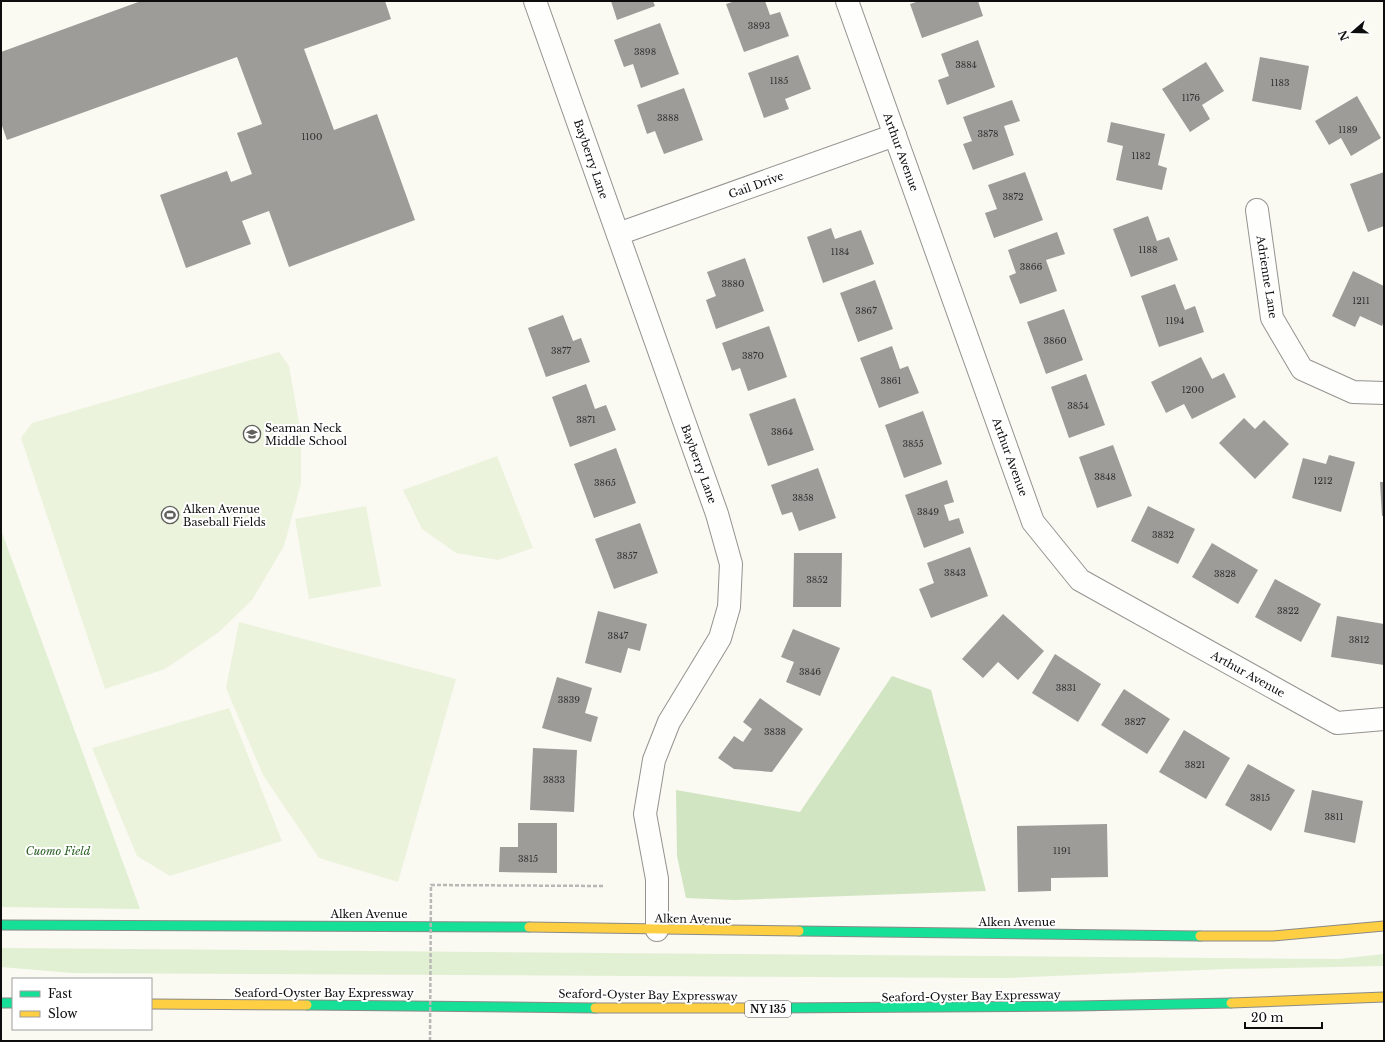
<svg xmlns="http://www.w3.org/2000/svg" width="1385" height="1042" viewBox="0 0 1385 1042" font-family="'Libre Baskerville',serif">
	<style>
		.green { fill: #e1efd3 }
		.forest { fill: #d1e5c2 }
		.pitch { fill: #ebf3dd }
		.building { fill: #9d9c98 }
		.lines { fill: none; stroke-linecap: round; stroke-linejoin: round }
		.street-casing { stroke: #949390; stroke-width: 24 }
		.fast-casing { stroke: #8a8a87; stroke-width: 11 }
		.slow-casing { stroke: #8a8a87; stroke-width: 11 }
		.street { stroke: #fefefd; stroke-width: 22 }
		.fast { stroke: #16e098; stroke-width: 9 }
		.slow { stroke: #ffcf43; stroke-width: 9 }
		.path-bridge { stroke: #b8b8b6; stroke-width: 2.5; stroke-dasharray: 4 2; stroke-linecap: butt }
		.labels { text-anchor: middle; stroke-width: 4; stroke-linejoin: round; paint-order: stroke }
		.number-label { font-size: 9px; fill: #313130 }
		.shield { fill: #fff; stroke: #565656; stroke-width: 1 }
		.shield-label { font-size: 10px; font-weight: bold; fill: #0d0d0d }
		.street-label { font-size: 11px; fill: #0d0d0d; stroke: #fff }
		.poi-label { font-size: 11px; fill: #0d0d0d; stroke: #fff; text-anchor: start }
		.park-label { font-size: 11px; font-style: italic; fill: #296022; stroke: #fff }
	</style>
	<rect width="100%" height="100%" fill="#faf9f2"/>
	<g class="green">
		<path d="M 1,530 L 140,909 L 1,907 Z"/>
		<path d="M 1,948 L 1338,959 L 1384,954 L 1384,966 L 1226,969 L 1005,978 L 73,973 L 1,967 Z"/>
	</g>
	<path class="forest" d="M 892,676 L 931,690 L 986,891 L 734,900 L 686,898 L 677,856 L 676,790 L 800,812 Z"/>
	<g class="pitch">
		<path d="M 279,352 L 289,366 L 301,434 L 301,483 L 284,546 L 252,600 L 219,632 L 165,669 L 105,689 L 21,438 L 32,423 Z"/>
		<path d="M 497,456 L 533,548 L 498,560 L 456,553 L 422,529 L 403,490 Z"/>
		<path d="M 366,506 L 381,586 L 309,599 L 295,519 Z"/>
		<path d="M 239,622 L 456,679 L 398,882 L 319,858 L 263,775 L 226,688 Z"/>
		<path d="M 229,708 L 282,841 L 170,876 L 137,856 L 92,748 Z"/>
	</g>
	<g class="building">
		<path d="M 141,1 L 385,1 L 391,19 L 304,49 L 334,130 L 377,114 L 415,220 L 289,267 L 269,211 L 242,221 L 251,244 L 186,268 L 160,195 L 227,171 L 231,182 L 252,174 L 237,133 L 262,124 L 237,57 L 7,140 L 1,123 L 1,52 Z"/>
		<path d="M 611,1 L 653,1 L 655,6 L 617,20 Z"/>
		<path d="M 735,1 L 765,1 L 770,15 L 780,12 L 789,36 L 744,52 L 726,4 Z"/>
		<path d="M 919,1 L 978,1 L 983,16 L 922,38 L 910,4 Z"/>
		<path d="M 660,23 L 679,74 L 641,88 L 633,64 L 624,67 L 614,40 Z"/>
		<path d="M 978,40 L 995,87 L 947,105 L 938,80 L 949,76 L 941,54 Z"/>
		<path d="M 798,55 L 811,89 L 785,99 L 789,109 L 764,118 L 748,73 Z"/>
		<path d="M 1260,57 L 1309,66 L 1301,110 L 1252,101 Z"/>
		<path d="M 1206,62 L 1224,91 L 1202,105 L 1210,119 L 1190,132 L 1162,89 Z"/>
		<path d="M 684,88 L 703,140 L 664,154 L 655,131 L 647,134 L 637,105 Z"/>
		<path d="M 1357,96 L 1381,138 L 1351,156 L 1341,138 L 1329,145 L 1315,121 Z"/>
		<path d="M 1012,100 L 1020,121 L 1004,126 L 1014,155 L 973,170 L 963,144 L 972,141 L 963,117 Z"/>
		<path d="M 1111,122 L 1165,134 L 1158,165 L 1167,168 L 1162,190 L 1116,180 L 1123,146 L 1107,142 Z"/>
		<path d="M 1025,172 L 1043,220 L 994,238 L 985,213 L 997,209 L 988,185 Z"/>
		<path d="M 1384,172 L 1384,226 L 1368,232 L 1350,184 Z"/>
		<path d="M 1148,216 L 1157,241 L 1169,237 L 1178,260 L 1131,277 L 1113,229 Z"/>
		<path d="M 831,228 L 835,239 L 861,230 L 874,264 L 823,283 L 807,237 Z"/>
		<path d="M 1057,232 L 1065,254 L 1046,260 L 1057,291 L 1020,304 L 1009,276 L 1016,273 L 1008,250 Z"/>
		<path d="M 745,258 L 764,311 L 716,329 L 706,300 L 716,296 L 707,272 Z"/>
		<path d="M 1353,271 L 1384,286 L 1384,321 L 1382,326 L 1360,316 L 1355,327 L 1332,316 Z"/>
		<path d="M 875,280 L 893,329 L 858,342 L 840,293 Z"/>
		<path d="M 1175,284 L 1185,310 L 1195,306 L 1204,332 L 1159,347 L 1141,296 Z"/>
		<path d="M 1064,309 L 1083,360 L 1046,374 L 1027,322 Z"/>
		<path d="M 563,315 L 573,341 L 581,338 L 590,362 L 546,377 L 528,328 Z"/>
		<path d="M 769,326 L 787,377 L 748,391 L 740,368 L 732,371 L 722,343 Z"/>
		<path d="M 892,346 L 900,369 L 908,366 L 919,393 L 879,408 L 860,358 Z"/>
		<path d="M 1201,357 L 1212,379 L 1224,373 L 1236,397 L 1192,419 L 1184,404 L 1166,413 L 1151,382 Z"/>
		<path d="M 1086,374 L 1105,425 L 1069,438 L 1051,387 Z"/>
		<path d="M 586,384 L 595,409 L 606,405 L 616,430 L 570,447 L 552,397 Z"/>
		<path d="M 795,398 L 814,450 L 768,466 L 749,414 Z"/>
		<path d="M 923,411 L 942,464 L 904,478 L 885,425 Z"/>
		<path d="M 1244,418 L 1255,429 L 1264,420 L 1289,444 L 1255,479 L 1219,443 Z"/>
		<path d="M 1113,445 L 1132,496 L 1097,508 L 1079,457 Z"/>
		<path d="M 616,448 L 636,503 L 594,518 L 574,464 Z"/>
		<path d="M 1329,455 L 1355,462 L 1341,512 L 1292,498 L 1303,458 L 1326,464 Z"/>
		<path d="M 818,468 L 836,518 L 799,531 L 792,512 L 782,515 L 771,485 Z"/>
		<path d="M 947,480 L 954,502 L 944,505 L 949,521 L 959,518 L 964,533 L 924,548 L 905,495 Z"/>
		<path d="M 1380,482 L 1384,482 L 1384,516 L 1382,516 Z"/>
		<path d="M 1148,506 L 1195,529 L 1178,564 L 1131,541 Z"/>
		<path d="M 640,523 L 658,573 L 614,589 L 595,539 Z"/>
		<path d="M 1212,543 L 1258,570 L 1238,604 L 1192,577 Z"/>
		<path d="M 970,547 L 988,596 L 931,618 L 919,589 L 934,583 L 927,563 Z"/>
		<path d="M 794,553 L 842,553 L 841,607 L 793,607 Z"/>
		<path d="M 1275,579 L 1321,604 L 1301,642 L 1255,617 Z"/>
		<path d="M 598,611 L 647,624 L 640,651 L 628,648 L 621,673 L 585,663 Z"/>
		<path d="M 1003,614 L 1044,651 L 1018,680 L 998,662 L 983,678 L 962,659 Z"/>
		<path d="M 1337,616 L 1384,624 L 1384,665 L 1331,657 Z"/>
		<path d="M 793,629 L 840,648 L 820,696 L 786,682 L 794,662 L 781,657 Z"/>
		<path d="M 1055,654 L 1101,684 L 1078,722 L 1032,693 Z"/>
		<path d="M 557,677 L 592,688 L 585,713 L 598,717 L 591,742 L 542,728 Z"/>
		<path d="M 1124,689 L 1170,719 L 1147,754 L 1101,725 Z"/>
		<path d="M 760,698 L 803,729 L 772,772 L 734,769 L 718,758 L 734,736 L 743,742 L 752,729 L 743,722 Z"/>
		<path d="M 1184,730 L 1230,758 L 1206,799 L 1159,772 Z"/>
		<path d="M 533,748 L 577,750 L 574,812 L 530,810 Z"/>
		<path d="M 1248,764 L 1295,790 L 1271,831 L 1225,805 Z"/>
		<path d="M 1312,790 L 1363,801 L 1355,843 L 1304,832 Z"/>
		<path d="M 518,823 L 557,823 L 557,873 L 499,872 L 500,847 L 518,847 Z"/>
		<path d="M 1107,824 L 1108,877 L 1051,878 L 1051,891 L 1018,892 L 1017,826 Z"/>
	</g>
	<g class="lines">
		<defs>
			<g id="street">
				<path d="M 535,1 L 717,514 L 731,564 L 729,607 L 720,638 L 669,722 L 654,760 L 645,814 L 657,879 L 657,930"/>
				<path d="M 847,1 L 1033,522 L 1080,580 L 1337,723 L 1384,719"/>
				<path d="M 1257,210 L 1272,318 L 1302,369 L 1353,392 L 1384,393"/>
				<path d="M 618,234 L 895,135"/>
			</g>
			<g id="fast">
				<path d="M 1,925 L 529,927"/>
				<path d="M 799,931 L 1200,936"/>
				<path d="M 1,1003 L 13,1003"/>
				<path d="M 307,1005 L 595,1008"/>
				<path d="M 768,1008 L 1076,1006 L 1231,1003"/>
			</g>
			<g id="slow">
				<path d="M 529,927 L 799,931"/>
				<path d="M 1200,936 L 1273,936 L 1384,926"/>
				<path d="M 1231,1003 L 1384,997"/>
				<path d="M 151,1004 L 307,1005"/>
				<path d="M 595,1008 L 768,1008"/>
			</g>
		</defs>
		<use href="#street" class="street-casing"/>
		<use href="#fast" class="fast-casing"/>
		<use href="#slow" class="slow-casing"/>
		<use href="#street" class="street"/>
		<use href="#fast" class="fast"/>
		<use href="#slow" class="slow"/>
		<path class="path-bridge" d="M 430,1041 L 431,885 L 603,886"/>
	</g>
	<defs>
		<symbol id="school-ring" viewBox="-11 -11 22 22"><circle r="9.5" fill="#fff" stroke="#60605d" stroke-width="1.5"/><path d="M0-5L7-2L0 1L-7-2ZM-4 1L0 2.5L4 1V4Q0 6-4 4Z" fill="#60605d"/></symbol>
		<symbol id="stadium-ring" viewBox="-11 -11 22 22"><circle r="9.5" fill="#fff" stroke="#60605d" stroke-width="1.5"/><path d="M0-5a6.5 5 0 1 0 0 10a6.5 5 0 1 0 0-10ZM-3.5-1.8h7v3.6h-7Z" fill="#60605d"/></symbol>
	</defs>
	<g fill-rule="evenodd">
		<use href="#school-ring" x="242" y="424" width="20" height="20"/>
		<use href="#stadium-ring" x="160" y="505" width="20" height="20"/>
	</g>
	<g class="labels">
		<g class="number-label">
			<text x="759" y="29">3893</text>
			<text x="645" y="55">3898</text>
			<text x="966" y="68">3884</text>
			<text x="779" y="84">1185</text>
			<text x="1280" y="86">1183</text>
			<text x="1191" y="101">1176</text>
			<text x="668" y="121">3888</text>
			<text x="1348" y="133">1189</text>
			<text x="988" y="137">3878</text>
			<text x="312" y="140">1100</text>
			<text x="1141" y="159">1182</text>
			<text x="1013" y="200">3872</text>
			<text x="1148" y="253">1188</text>
			<text x="840" y="255">1184</text>
			<text x="1031" y="270">3866</text>
			<text x="733" y="287">3880</text>
			<text x="1361" y="304">1211</text>
			<text x="866" y="314">3867</text>
			<text x="1175" y="324">1194</text>
			<text x="1055" y="344">3860</text>
			<text x="561" y="354">3877</text>
			<text x="753" y="359">3870</text>
			<text x="891" y="384">3861</text>
			<text x="1193" y="393">1200</text>
			<text x="1078" y="409">3854</text>
			<text x="586" y="423">3871</text>
			<text x="782" y="435">3864</text>
			<text x="913" y="447">3855</text>
			<text x="1105" y="480">3848</text>
			<text x="1323" y="484">1212</text>
			<text x="605" y="486">3865</text>
			<text x="803" y="501">3858</text>
			<text x="928" y="515">3849</text>
			<text x="1163" y="538">3832</text>
			<text x="627" y="559">3857</text>
			<text x="955" y="576">3843</text>
			<text x="1225" y="577">3828</text>
			<text x="817" y="583">3852</text>
			<text x="1288" y="614">3822</text>
			<text x="618" y="639">3847</text>
			<text x="1359" y="643">3812</text>
			<text x="810" y="675">3846</text>
			<text x="1066" y="691">3831</text>
			<text x="569" y="703">3839</text>
			<text x="1135" y="725">3827</text>
			<text x="775" y="735">3838</text>
			<text x="1195" y="768">3821</text>
			<text x="554" y="783">3833</text>
			<text x="1260" y="801">3815</text>
			<text x="1334" y="820">3811</text>
			<text x="1062" y="854">1191</text>
			<text x="528" y="862">3815</text>
		</g>
		<rect class="shield" x="745" y="1001" width="46" height="16" rx="3"/>
		<g class="shield-label">
			<text x="768" y="1013">NY 135</text>
		</g>
		<g class="street-label">
			<text transform="translate(901 152) rotate(70)" y="4">Arthur Avenue</text>
			<text transform="translate(591 159) rotate(71)" y="4">Bayberry Lane</text>
			<text transform="translate(756 185) rotate(-20)" y="4">Gail Drive</text>
			<text transform="translate(1267 277) rotate(81)" y="4">Adrienne Lane</text>
			<text transform="translate(1010 457) rotate(70)" y="4">Arthur Avenue</text>
			<text transform="translate(699 464) rotate(70)" y="4">Bayberry Lane</text>
			<text transform="translate(1248 674) rotate(29)" y="4">Arthur Avenue</text>
			<text x="369" y="918">Alken Avenue</text>
			<text transform="translate(693 919) rotate(1)" y="4">Alken Avenue</text>
			<text x="1017" y="926">Alken Avenue</text>
			<text x="324" y="997">Seaford-Oyster Bay Expressway</text>
			<text transform="translate(648 995) rotate(1)" y="4">Seaford-Oyster Bay Expressway</text>
			<text transform="translate(971 996) rotate(-1)" y="4">Seaford-Oyster Bay Expressway</text>
		</g>
		<g class="poi-label">
			<text x="265" y="432">Seaman Neck<tspan x="265" dy="13">Middle School</tspan></text>
			<text x="183" y="513">Alken Avenue<tspan x="183" dy="13">Baseball Fields</tspan></text>
		</g>
		<g class="park-label">
			<text x="58" y="855">Cuomo Field</text>
		</g>
	</g>
	<rect width="1385" height="1042" fill="none" stroke="#0d0d0d" stroke-width="4"/>
	<rect x="12" y="978" width="140" height="52" fill="#ffffff" stroke="#9e9e9e"/>
	<rect x="20" y="991" width="20" height="6" fill="#16e098" stroke="#9e9e9e"/>
	<text x="48" y="998" font-size="12" fill="#0d0d0d">Fast</text>
	<rect x="20" y="1011" width="20" height="6" fill="#ffcf43" stroke="#9e9e9e"/>
	<text x="48" y="1018" font-size="12" fill="#0d0d0d">Slow</text>
	<g transform="translate(1353 32) rotate(250)" stroke="#ffffff" stroke-width="3" paint-order="stroke">
	<path d="M0-3L7 15L0 10L-7 15Z" fill="#0d0d0d"/>
	<text y="-6" font-size="11" font-weight="bold" text-anchor="middle" fill="#0d0d0d">N</text>
	</g>
	<path d="M1245 1022v6h77v-6" fill="none" stroke="#0d0d0d" stroke-width="2"/>
	<text x="1251" y="1022" font-size="12" fill="#0d0d0d" stroke="#ffffff" stroke-width="3" paint-order="stroke">20 m</text>
</svg>
